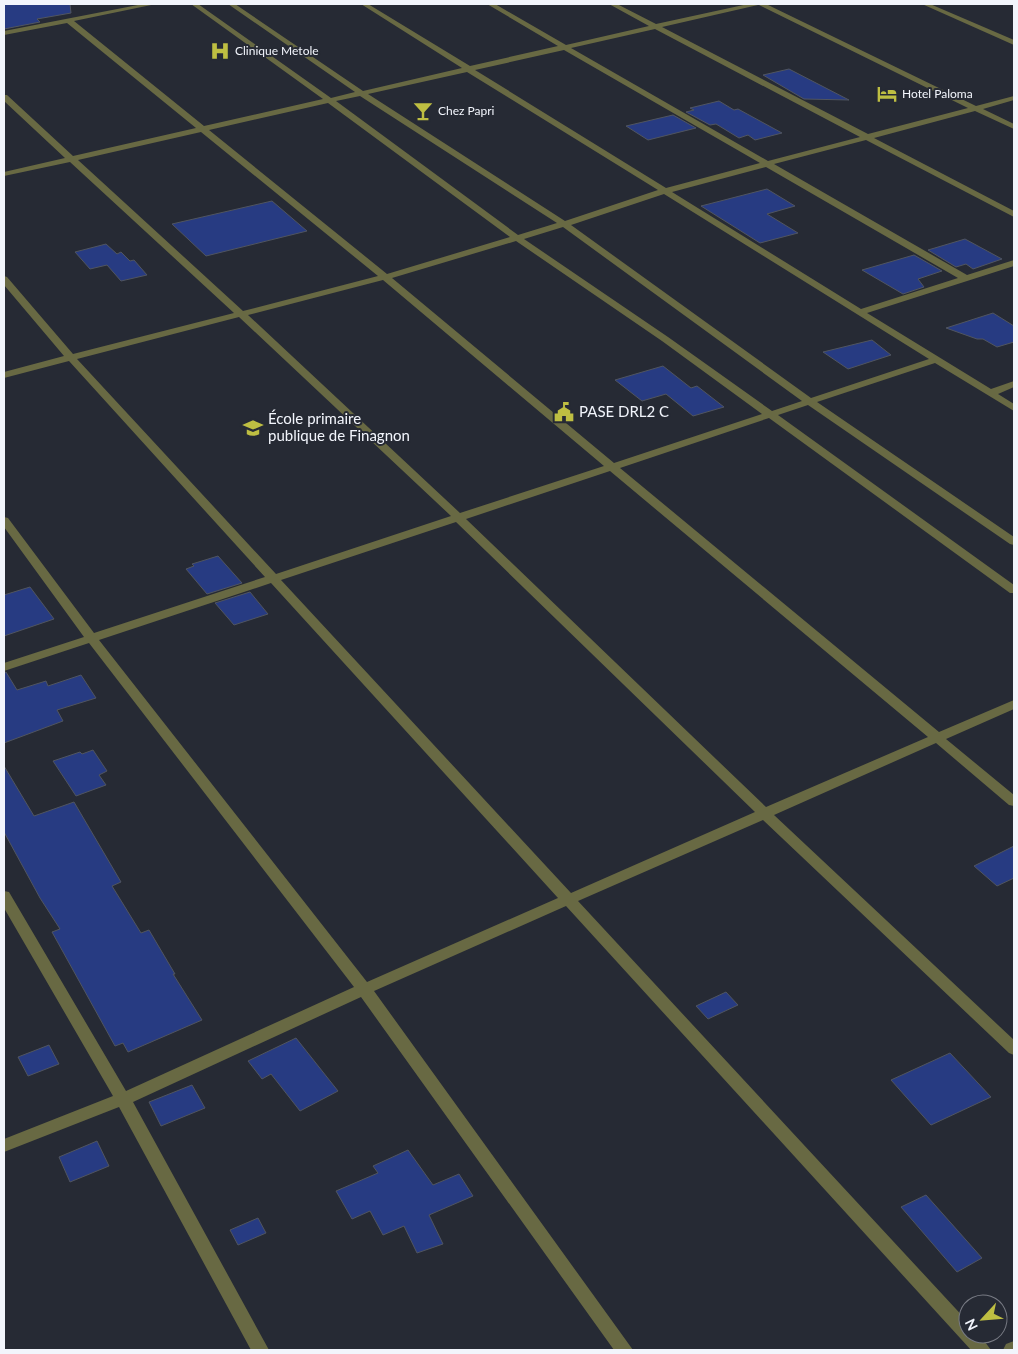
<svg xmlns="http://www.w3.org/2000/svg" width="1018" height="1354" viewBox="0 0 1018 1354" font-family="Lato,sans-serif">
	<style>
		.building { fill: #273b82; stroke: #505560 }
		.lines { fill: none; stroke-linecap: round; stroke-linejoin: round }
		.street { fill: #686943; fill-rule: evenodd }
		.labels { text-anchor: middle; stroke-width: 4; stroke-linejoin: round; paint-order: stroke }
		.far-poi-label { font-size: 12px; fill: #f2f5fc; stroke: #262a34; text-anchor: start }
		.poi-label { font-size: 15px; fill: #f2f5fc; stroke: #262a34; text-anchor: start }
	</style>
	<rect width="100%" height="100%" fill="#262a34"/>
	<g class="building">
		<path d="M 4,4 L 70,4 L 71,13 L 37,19 L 40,22 L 4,29 Z"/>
		<path d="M 789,69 L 849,100 L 804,99 L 763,75 Z"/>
		<path d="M 719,101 L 734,110 L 738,109 L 782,133 L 755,140 L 748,135 L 739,138 L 716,124 L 710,125 L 686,112 L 694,110 L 690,108 Z"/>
		<path d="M 673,115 L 696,128 L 648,140 L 626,126 Z"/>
		<path d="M 767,189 L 795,206 L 767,214 L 798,233 L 760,243 L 701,206 Z"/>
		<path d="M 272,201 L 307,231 L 206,256 L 172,224 Z"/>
		<path d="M 965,239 L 1002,259 L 973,269 L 966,264 L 956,267 L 928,250 Z"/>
		<path d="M 106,244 L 117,254 L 121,252 L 130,261 L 134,260 L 147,275 L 121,281 L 107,265 L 90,269 L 75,252 Z"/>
		<path d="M 914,255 L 942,271 L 918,279 L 924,287 L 903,294 L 862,270 Z"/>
		<path d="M 993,313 L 1014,326 L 1014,342 L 997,347 L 983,339 L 977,339 L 946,328 Z"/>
		<path d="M 872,340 L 891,355 L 848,369 L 823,352 Z"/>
		<path d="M 663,366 L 691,388 L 697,386 L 724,407 L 693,416 L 666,394 L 642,401 L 615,380 Z"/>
		<path d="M 218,556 L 242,583 L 207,594 L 186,569 L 194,566 L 192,564 Z"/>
		<path d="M 30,587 L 54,619 L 4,636 L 4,595 Z"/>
		<path d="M 250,592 L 268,614 L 234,625 L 215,603 Z"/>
		<path d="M 6,672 L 17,690 L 46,681 L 48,686 L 81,675 L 96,698 L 57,710 L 63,721 L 4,743 L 4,673 Z"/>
		<path d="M 93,750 L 107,771 L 99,775 L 106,785 L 76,796 L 53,761 L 80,752 L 82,754 Z"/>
		<path d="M 4,766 L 34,816 L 74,802 L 121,882 L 112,886 L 141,933 L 149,930 L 175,974 L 173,974 L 202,1020 L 128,1052 L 123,1043 L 115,1046 L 52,932 L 60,929 L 40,898 L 4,832 Z"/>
		<path d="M 1014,846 L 1014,878 L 997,886 L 974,866 Z"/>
		<path d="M 726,992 L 738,1005 L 708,1019 L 696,1006 Z"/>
		<path d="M 296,1038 L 338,1091 L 300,1111 L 271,1074 L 262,1079 L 248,1061 Z"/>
		<path d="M 49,1045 L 59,1064 L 28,1076 L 18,1057 Z"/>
		<path d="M 950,1053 L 991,1097 L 931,1125 L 891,1080 Z"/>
		<path d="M 192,1085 L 205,1108 L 161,1126 L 149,1102 Z"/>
		<path d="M 97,1141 L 109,1166 L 70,1182 L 59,1157 Z"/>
		<path d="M 408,1150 L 433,1185 L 459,1174 L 473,1196 L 429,1215 L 443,1244 L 417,1253 L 404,1226 L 383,1235 L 370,1211 L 352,1219 L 336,1191 L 378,1173 L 373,1166 Z"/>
		<path d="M 926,1195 L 982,1258 L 957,1272 L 901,1207 Z"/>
		<path d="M 258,1218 L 266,1233 L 238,1245 L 230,1230 Z"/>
	</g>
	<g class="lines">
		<g class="street">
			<path d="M 143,4 L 156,4 L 74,21 L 204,126 L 323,99 L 191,4 L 198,4 L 331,98 L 355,92 L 228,4 L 235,4 L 363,91 L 462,68 L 361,4 L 368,4 L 470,66 L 558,46 L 487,4 L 495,4 L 566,45 L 649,26 L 609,4 L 617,4 L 656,24 L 748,4 L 766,4 L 976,106 L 1014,96 L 1014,100 L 983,109 L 1014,124 L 1014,129 L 975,111 L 874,138 L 1014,211 L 1014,217 L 866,140 L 774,164 L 967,275 L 1014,260 L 1014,266 L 867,313 L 991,389 L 1014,381 L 1014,387 L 998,394 L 1014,404 L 1014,411 L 935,363 L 817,402 L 1014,537 L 1014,545 L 1010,544 L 808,405 L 778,415 L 1014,585 L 1014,593 L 1010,593 L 769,418 L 620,468 L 939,732 L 1014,700 L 1014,709 L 946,739 L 1014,795 L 1014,806 L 1009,805 L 936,743 L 774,815 L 1014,1040 L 1014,1055 L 1009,1053 L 763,820 L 578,901 L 968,1322 L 968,1334 L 979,1334 L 991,1350 L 971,1350 L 566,906 L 374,991 L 633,1350 L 614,1350 L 361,997 L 133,1102 L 269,1350 L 251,1350 L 119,1107 L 4,1152 L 4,1139 L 113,1096 L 4,908 L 4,891 L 9,892 L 126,1091 L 354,987 L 89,643 L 4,671 L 4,663 L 84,637 L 4,527 L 4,517 L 8,518 L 94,633 L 265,577 L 69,361 L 4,378 L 4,372 L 64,356 L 4,285 L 4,276 L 7,277 L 73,354 L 234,313 L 70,162 L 4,176 L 4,172 L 65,158 L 4,101 L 4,95 L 7,95 L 73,156 L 196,128 L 67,23 L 4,35 L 4,31 ZM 758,5 L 759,5 L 968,108 L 868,134 L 662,27 ZM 655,29 L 860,137 L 768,161 L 571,48 ZM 564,50 L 760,163 L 666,188 L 475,70 ZM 467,72 L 658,190 L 565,221 L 368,94 ZM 360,96 L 557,223 L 518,235 L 336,101 ZM 328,103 L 510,237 L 387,274 L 209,130 ZM 201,132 L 378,276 L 243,311 L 78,160 ZM 766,167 L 958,278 L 861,309 L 672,192 ZM 664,194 L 929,359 L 811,398 L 571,225 ZM 563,227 L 802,401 L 772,411 L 668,337 L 524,239 ZM 516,241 L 662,341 L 762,414 L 614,463 L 392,278 ZM 383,280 L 604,466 L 460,513 L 248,315 ZM 239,317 L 451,516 L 276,574 L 77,359 ZM 610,471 L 928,737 L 766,807 L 466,519 ZM 456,522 L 755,812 L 571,893 L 281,580 ZM 271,583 L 558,898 L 367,982 L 99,640 Z"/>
			<path d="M 922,4 L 930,4 L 1014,40 L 1014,45 Z"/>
			<path d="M 1014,1341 L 1014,1350 L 1003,1350 L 1006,1344 Z"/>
		</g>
	</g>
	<defs>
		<symbol id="hospital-bare" viewBox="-9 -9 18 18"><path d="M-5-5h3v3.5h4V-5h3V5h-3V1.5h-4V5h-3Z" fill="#bebe42" stroke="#262a34" stroke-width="2.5" paint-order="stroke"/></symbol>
		<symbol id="hotel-bare" viewBox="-9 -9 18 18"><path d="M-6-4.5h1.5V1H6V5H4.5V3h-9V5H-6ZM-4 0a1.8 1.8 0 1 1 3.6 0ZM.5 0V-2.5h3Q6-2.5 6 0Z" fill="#bebe42" stroke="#262a34" stroke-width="2.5" paint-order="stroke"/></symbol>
		<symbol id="bar-bare" viewBox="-9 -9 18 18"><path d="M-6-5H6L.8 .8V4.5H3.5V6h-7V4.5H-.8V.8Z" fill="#bebe42" stroke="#262a34" stroke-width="2.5" paint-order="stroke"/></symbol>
		<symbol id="civic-bare" viewBox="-9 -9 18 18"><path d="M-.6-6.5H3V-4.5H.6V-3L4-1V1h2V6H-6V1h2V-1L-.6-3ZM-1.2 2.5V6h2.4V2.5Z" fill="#bebe42" stroke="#262a34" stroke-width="2.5" paint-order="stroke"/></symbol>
		<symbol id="school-bare" viewBox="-9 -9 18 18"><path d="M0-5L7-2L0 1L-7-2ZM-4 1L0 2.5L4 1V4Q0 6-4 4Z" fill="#bebe42" stroke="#262a34" stroke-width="2.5" paint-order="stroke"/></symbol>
	</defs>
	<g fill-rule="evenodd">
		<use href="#hospital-bare" x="206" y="37" width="28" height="28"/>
		<use href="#hotel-bare" x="873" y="80" width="28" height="28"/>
		<use href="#bar-bare" x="409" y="97" width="28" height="28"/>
		<use href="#civic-bare" x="550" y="398" width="28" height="28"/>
		<use href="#school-bare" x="239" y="414" width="28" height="28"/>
	</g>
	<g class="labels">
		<g class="far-poi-label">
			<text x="235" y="55">Clinique Metole</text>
			<text x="902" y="98">Hotel Paloma</text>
			<text x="438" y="115">Chez Papri</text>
		</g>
		<g class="poi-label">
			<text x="579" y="417">PASE DRL2 C</text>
			<text x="268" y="424">École primaire<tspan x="268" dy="17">publique de Finagnon</tspan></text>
		</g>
	</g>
	<rect width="1018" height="1354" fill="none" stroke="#f2f5fc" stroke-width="10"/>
	<g transform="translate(983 1319) rotate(244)"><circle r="24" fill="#262a34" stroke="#787b84"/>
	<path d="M0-4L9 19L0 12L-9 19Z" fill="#bebe42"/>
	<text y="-8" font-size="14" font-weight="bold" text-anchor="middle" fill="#f2f5fc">N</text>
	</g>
</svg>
